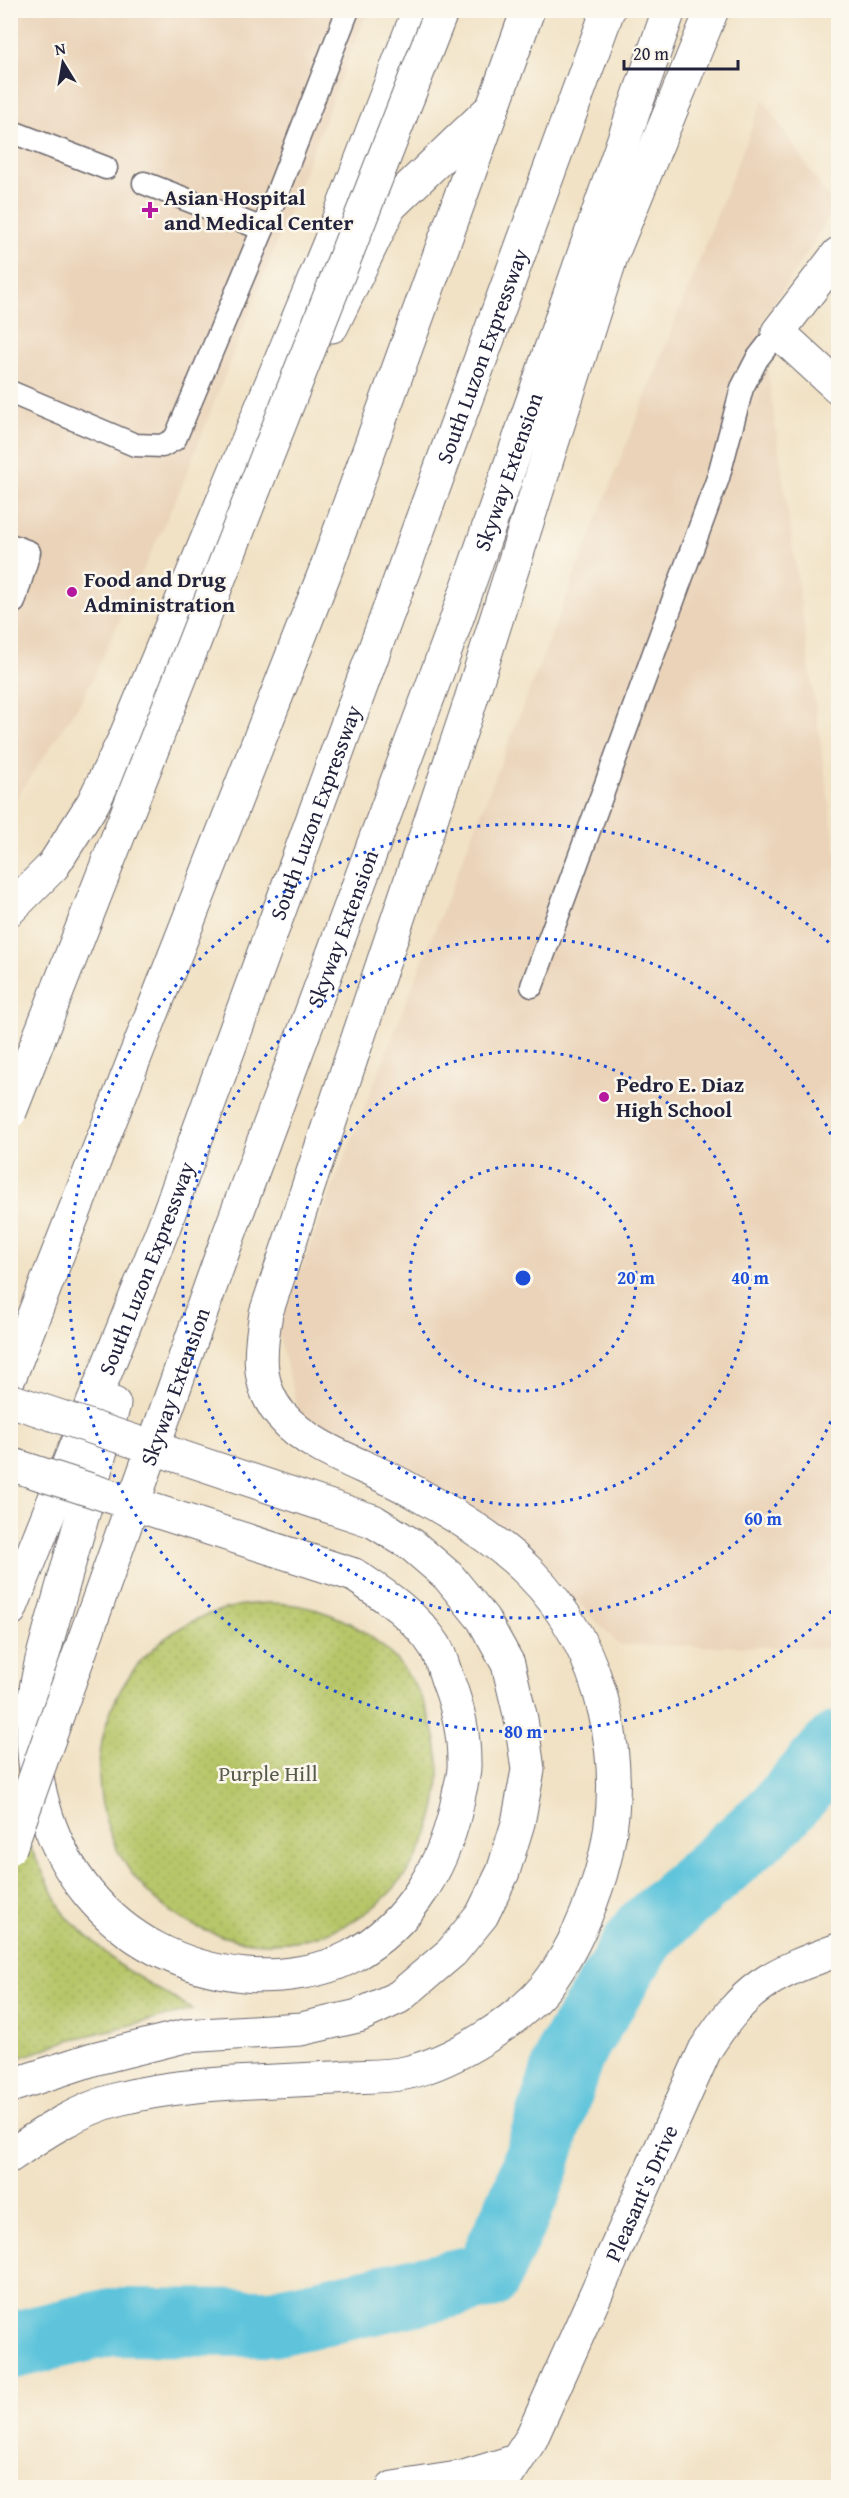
<svg xmlns="http://www.w3.org/2000/svg" width="849" height="2498" viewBox="0 0 849 2498" font-family="'Gentium Book Plus',serif">
	<style>
		.built { fill: #ead3b8 }
		.grass { fill: url(#grass-dots); stroke: #6c7452; stroke-width: 1.5 }
		.lines { fill: none; stroke-linecap: round; stroke-linejoin: round }
		.river { stroke: #5ec4db; stroke-width: 68 }
		.lane-casing { stroke: #6a656b; stroke-width: 25 }
		.street-casing { stroke: #6a656b; stroke-width: 35 }
		.secondary-casing { stroke: #6a656b; stroke-width: 35 }
		.highway-casing { stroke: #6a656b; stroke-width: 35 }
		.lane { stroke: #fff; stroke-width: 22 }
		.street { stroke: #fff; stroke-width: 33 }
		.secondary { stroke: #fff; stroke-width: 33 }
		.highway { stroke: #fff; stroke-width: 33 }
		.highway-bridge-casing { stroke: #6a656b; stroke-width: 35; stroke-linecap: butt }
		.highway-bridge { stroke: #fff; stroke-width: 33 }
		.ring { fill: none; stroke: #1d4ed8; stroke-width: 3; stroke-dasharray: 3 6 }
		.poi-dot { fill: #b5179e; stroke: #fbf7ec; stroke-width: 2 }
		.labels { text-anchor: middle; stroke-width: 5; stroke-linejoin: round; paint-order: stroke }
		.poi-label { font-size: 22px; font-weight: bold; fill: #22223b; stroke: #fbf7ec; text-anchor: start }
		.street-label { font-size: 22px; fill: #22223b; stroke: #fbf7ec }
		.park-label { font-size: 22px; fill: #565b4b; stroke: #fbf7ec }
		.centre { fill: #1d4ed8; stroke: #fbf7ec; stroke-width: 3 }
		.ring-label { font-size: 18px; text-anchor: middle; font-weight: bold; fill: #1d4ed8; stroke: #fbf7ec; stroke-width: 5; stroke-linejoin: round; paint-order: stroke }
	</style>
	<defs>
		<pattern id="grass-dots" width="8" height="8" patternUnits="userSpaceOnUse" patternTransform="scale(1.5)"><rect width="8" height="8" fill="#b7c669"/><path d="M2 2h.1M6 6h.1" fill="none" stroke="#9daa5c" stroke-width="1.8" stroke-linecap="round"/></pattern>
	</defs>
	<rect width="100%" height="100%" fill="#fbf7ec"/>
	<filter id="ink" filterUnits="userSpaceOnUse"><feTurbulence type="fractalNoise" baseFrequency=".0167" numOctaves="2"/><feDisplacementMap in="SourceGraphic" scale="12" xChannelSelector="R" yChannelSelector="G"/><feConvolveMatrix kernelMatrix="1 2 1 2 8 2 1 2 1" color-interpolation-filters="sRGB"/></filter>
	<filter id="wash" filterUnits="userSpaceOnUse"><feTurbulence type="fractalNoise" baseFrequency=".008" numOctaves="4" result="noise"/><feDisplacementMap in="SourceGraphic" scale="24" xChannelSelector="R" yChannelSelector="G"/><feGaussianBlur stdDeviation="1.35" result="paint"/><feColorMatrix in="noise" values="0 0 0 0 0 0 0 0 0 0 0 0 0 0 0 0 0 1.4 0 .05"/><feComposite in="paint" operator="in"/></filter>
	<g filter="url(#wash)">
		<rect width="100%" height="100%" fill="#f1e2c5"/>
		<g class="built">
			<path d="M 11,11 L 367,11 L 181,488 L 84,697 L 11,806 Z"/>
			<path d="M 763,99 L 835,208 L 761,324 L 838,865 L 838,1648 L 619,1645 L 543,1565 L 302,1424 L 277,1329 Z"/>
		</g>
		<g class="grass">
			<circle cx="269" cy="1773" r="170"/>
			<path d="M 16,1819 L 65,1916 L 123,1968 L 193,2010 L 69,2040 L 11,2061 L 10,1838 Z"/>
		</g>
		<g class="lines">
			<path class="river" d="M 10,2346 L 111,2322 L 271,2323 L 487,2276 L 528,2188 L 571,2052 L 644,1932 L 776,1815 L 838,1745"/>
		</g>
	</g>
	<g filter="url(#ink)">
		<g class="lines">
			<defs>
				<g id="lane">
					<path d="M 10,131 L 106,168"/>
					<path d="M 144,183 L 263,229"/>
					<path d="M 10,392 L 135,445 L 162,446 L 175,439 L 263,229 L 348,10"/>
					<path d="M 10,545 L 29,552 L 14,602 L 10,601"/>
					<path d="M 532,986 L 718,478 L 742,388 L 757,359 L 778,332"/>
				</g>
				<g id="street">
					<path d="M 838,254 L 778,332 L 838,387"/>
					<path d="M 393,2488 L 464,2477 L 516,2461"/>
				</g>
				<g id="secondary">
					<path id="s1" d="M 499,2488 L 531,2439 L 705,2050 C 746,1986 769,1975 838,1950"/>
				</g>
				<g id="highway">
					<path d="M 332,326 L 390,206 L 488,112"/>
					<path d="M 10,909 L 53,866 L 93,803 L 125,738 L 329,244 L 419,10"/>
					<path id="s2" d="M 227,1240 L 450,638 L 669,10"/>
					<path d="M 10,1376 L 325,572 L 528,10"/>
					<path d="M 114,1404 C 97,1465 79,1527 62,1588 C 50,1633 33,1678 33,1725 C 32,1856 112,1961 245,1975 C 276,1978 323,1972 350,1957 C 412,1924 447,1861 459,1794 C 461,1784 465,1773 464,1762 C 464,1735 458,1707 448,1681 C 444,1670 441,1656 435,1646 C 415,1615 384,1595 354,1575"/>
					<path id="s3" d="M 10,1610 L 163,1229 L 608,10"/>
					<path d="M 10,2086 L 93,2059 L 185,2036 L 301,2029 L 358,2016 L 399,1997 L 452,1952 L 482,1915 L 503,1872 L 518,1823 L 528,1770 L 521,1719 L 508,1664 L 483,1619 L 448,1576 L 412,1545 L 373,1521"/>
					<path d="M 10,2156 C 44,2132 78,2110 118,2099 C 193,2080 271,2083 347,2077 C 366,2076 386,2077 405,2073 C 454,2062 525,2018 553,1977 C 575,1945 590,1909 601,1873 C 631,1770 606,1649 529,1572 C 494,1537 448,1511 405,1487 C 364,1464 312,1451 281,1415 C 255,1385 260,1348 266,1313 L 467,712 L 611,257 L 712,10"/>
				</g>
			</defs>
			<use href="#lane" class="lane-casing"/>
			<use href="#street" class="street-casing"/>
			<use href="#secondary" class="secondary-casing"/>
			<use href="#highway" class="highway-casing"/>
			<use href="#lane" class="lane"/>
			<use href="#street" class="street"/>
			<use href="#secondary" class="secondary"/>
			<use href="#highway" class="highway"/>
			<defs>
				<g id="highway-bridge">
					<path d="M 10,1112 L 442,10"/>
					<path d="M 10,1400 L 373,1521"/>
					<path d="M 10,1464 L 354,1575"/>
					<path id="s4" d="M 10,1848 L 227,1240"/>
				</g>
			</defs>
			<use href="#highway-bridge" class="highway-bridge-casing"/>
			<use href="#highway-bridge" class="highway-bridge"/>
		</g>
	</g>
	<g class="ring">
		<circle cx="523" cy="1278" r="113"/>
		<circle cx="523" cy="1278" r="227"/>
		<path d="M838 1405A340 340 0 1 1 838 1151"/>
		<path d="M838 1605A454 454 0 1 1 838 951"/>
	</g>
	<g class="poi-dot">
		<path d="M147 201h6v6h6v6h-6v6h-6v-6h-6v-6h6z"/>
		<circle cx="72" cy="592" r="6"/>
		<circle cx="604" cy="1097" r="6"/>
	</g>
	<g class="labels">
		<g class="poi-label">
			<text x="164" y="205">Asian Hospital<tspan x="164" dy="25">and Medical Center</tspan></text>
			<text x="84" y="587">Food and Drug<tspan x="84" dy="25">Administration</tspan></text>
			<text x="616" y="1092">Pedro E. Diaz<tspan x="616" dy="25">High School</tspan></text>
		</g>
		<g class="street-label">
			<text dy="8" stroke="none"><textPath href="#s3" startOffset="1340">South Luzon Expressway</textPath></text>
			<text dy="8" stroke="none"><textPath href="#s2" startOffset="818">Skyway Extension</textPath></text>
			<text dy="8" stroke="none"><textPath href="#s3" startOffset="854">South Luzon Expressway</textPath></text>
			<text dy="8" stroke="none"><textPath href="#s2" startOffset="332">Skyway Extension</textPath></text>
			<text dy="8" stroke="none"><textPath href="#s3" startOffset="368">South Luzon Expressway</textPath></text>
			<text dy="8" stroke="none"><textPath href="#s4" startOffset="490">Skyway Extension</textPath></text>
			<text dy="8" stroke="none"><textPath href="#s1" startOffset="328">Pleasant's Drive</textPath></text>
		</g>
		<g class="park-label">
			<text x="268" y="1781">Purple Hill</text>
		</g>
	</g>
	<circle cx="523" cy="1278" r="9" class="centre"/>
	<g class="ring-label">
		<text x="636" y="1284">20 m</text>
		<text x="750" y="1284">40 m</text>
		<text x="763" y="1525">60 m</text>
		<text x="523" y="1738">80 m</text>
	</g>
	<rect width="849" height="2498" fill="none" stroke="#fbf7ec" stroke-width="36"/>
	<g transform="translate(63 63) rotate(349)" stroke="#fbf7ec" stroke-width="4.5" paint-order="stroke">
	<path d="M0-4.5L10 22L0 15L-10 22Z" fill="#22223b"/>
	<text y="-9" font-size="16" font-weight="bold" text-anchor="middle" fill="#22223b">N</text>
	</g>
	<path d="M624 60v9h114v-9" fill="none" stroke="#22223b" stroke-width="3"/>
	<text x="633" y="60" font-size="18" fill="#22223b" stroke="#fbf7ec" stroke-width="4.5" paint-order="stroke">20 m</text>
</svg>
